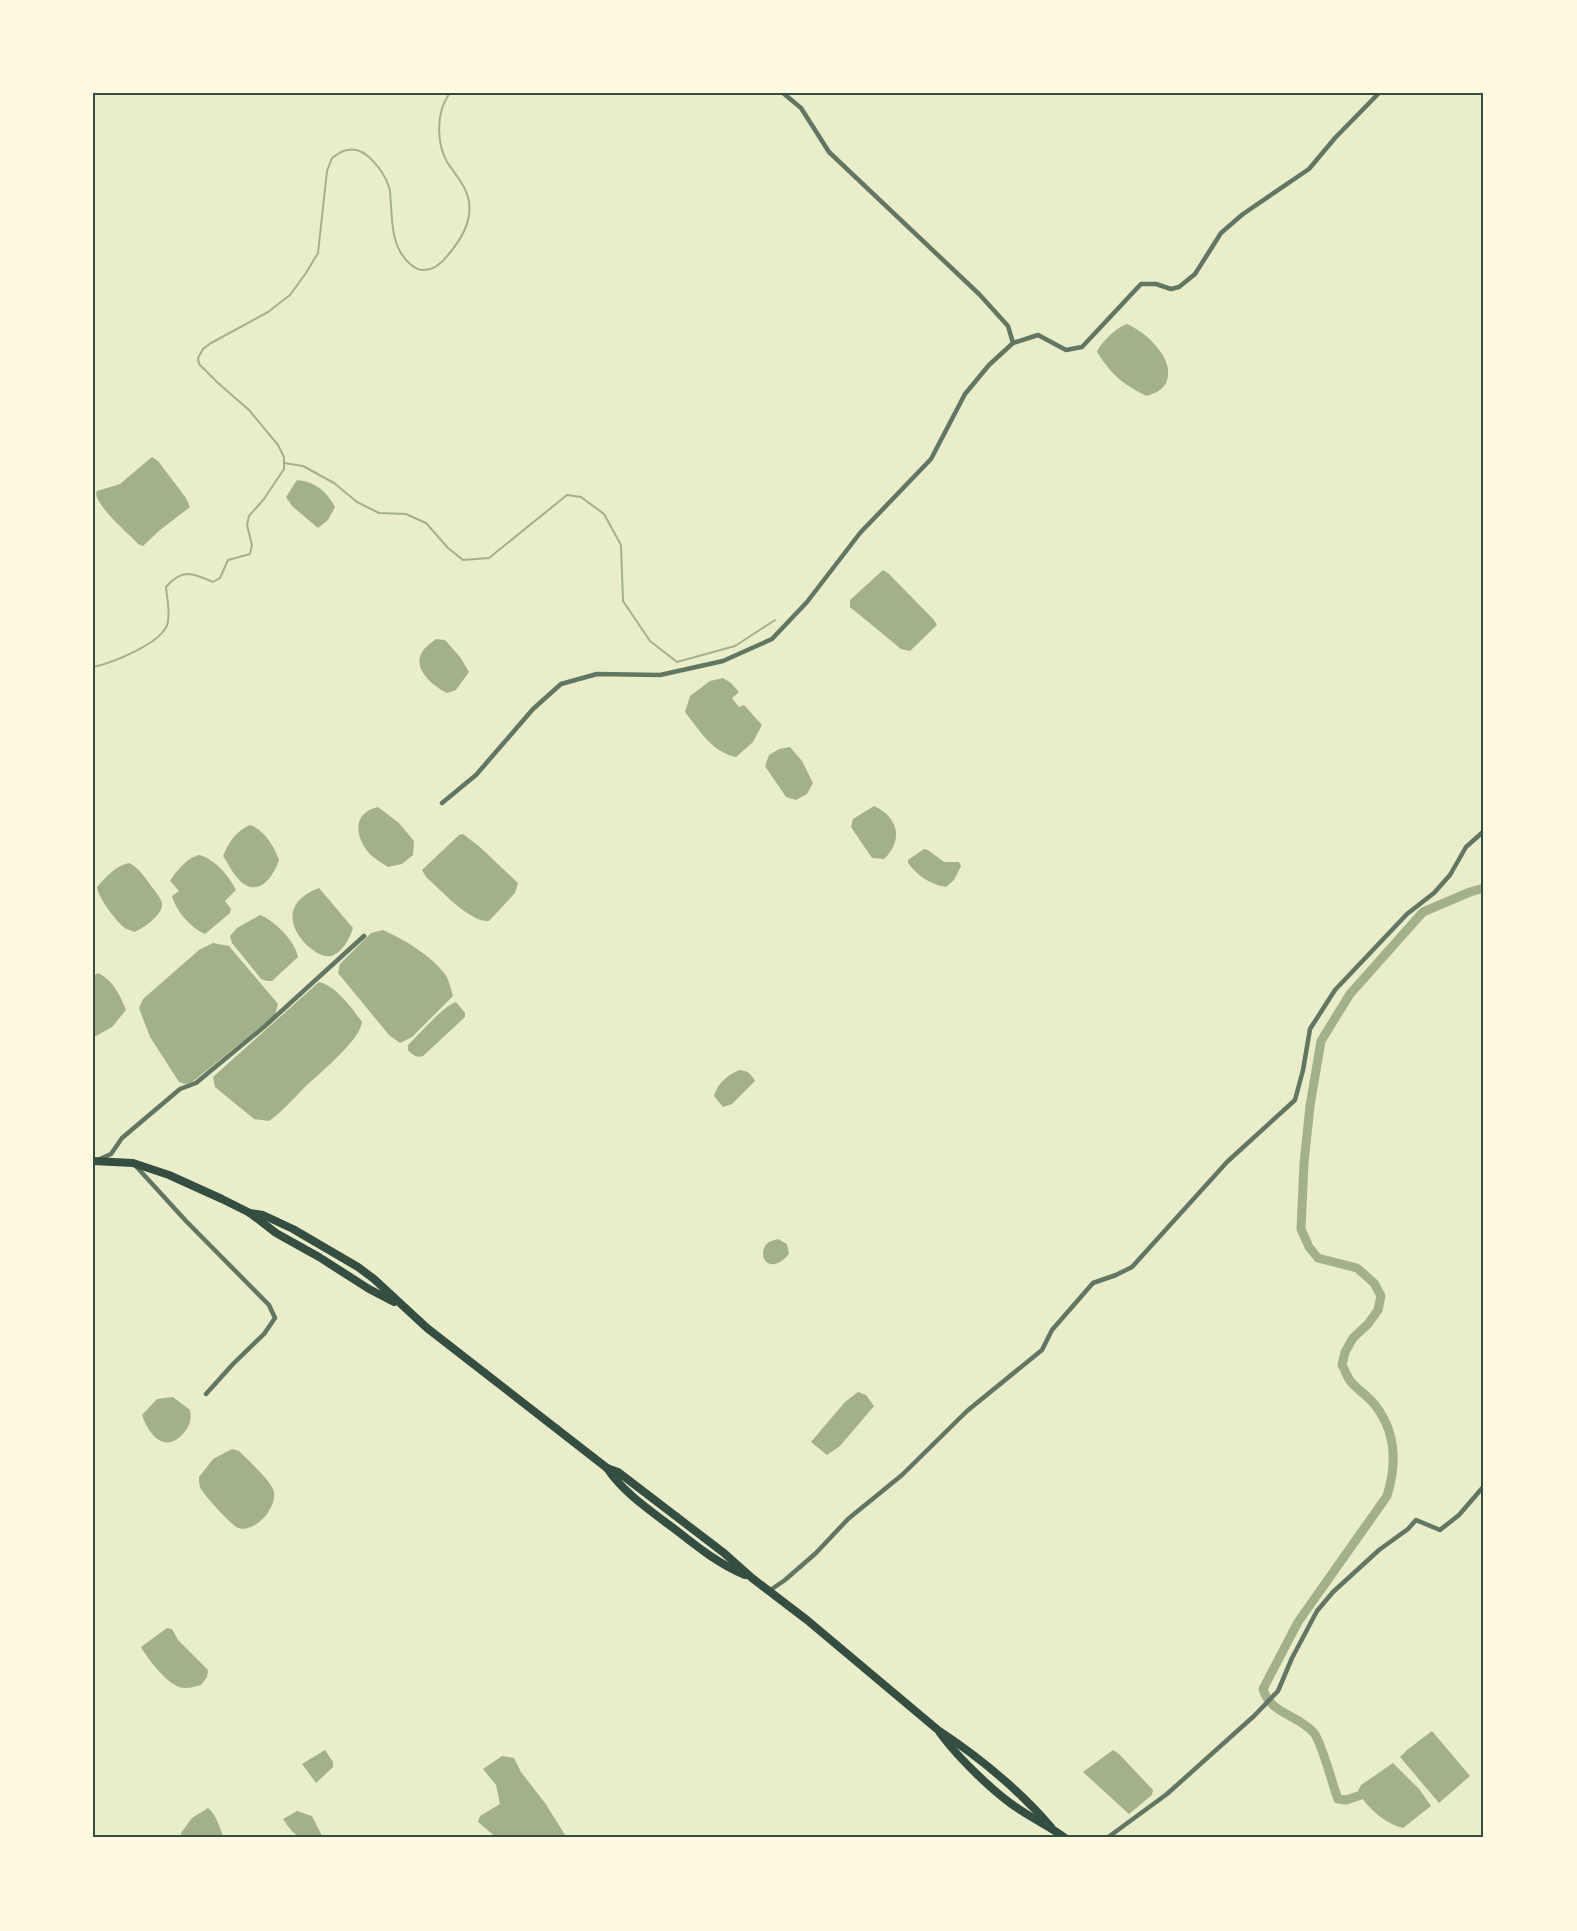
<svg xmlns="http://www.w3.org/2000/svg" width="1577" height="1931" viewBox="0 0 1577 1931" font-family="Inter,sans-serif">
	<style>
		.water { fill: #a3b18a }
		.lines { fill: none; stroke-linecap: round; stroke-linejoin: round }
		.stream { stroke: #a3b18a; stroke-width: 2 }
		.canal { stroke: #a3b18a; stroke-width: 9 }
		.minor { stroke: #617663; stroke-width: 4.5 }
		.primary { stroke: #344e41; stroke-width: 8 }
		.neatline { fill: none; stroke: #344e41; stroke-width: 2 }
	</style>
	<rect width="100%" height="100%" fill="#e9edc9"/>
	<g class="water">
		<path d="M 1127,324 C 1146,332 1177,360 1166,383 C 1162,391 1154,393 1147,396 C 1123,385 1111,374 1097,352 C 1101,342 1117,327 1127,324 Z"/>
		<path d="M 152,457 L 158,461 L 186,498 L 190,507 L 160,530 L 143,546 L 138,544 C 127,532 99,509 96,494 L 97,491 L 120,484 Z"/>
		<path d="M 297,480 C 316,482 326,491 335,507 L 328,520 L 318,528 L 292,506 L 286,497 Z"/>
		<path d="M 883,570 L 888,573 L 934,620 L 937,625 L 910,651 L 901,649 L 850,607 L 850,600 Z"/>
		<path d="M 436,639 L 445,640 L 460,657 L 469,672 L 456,690 L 447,693 C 433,686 412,669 422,652 C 425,647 431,643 436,639 Z"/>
		<path d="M 723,678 L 731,683 L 739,692 L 732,698 L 739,707 L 744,705 L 762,725 L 753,742 L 736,757 C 712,752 700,731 685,712 L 690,696 L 710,681 Z"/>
		<path d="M 790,747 L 802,761 L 813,783 L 807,794 L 796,800 L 786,797 L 765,766 L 769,755 L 779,749 Z"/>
		<path d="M 874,806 C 898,817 904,840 884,859 L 872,858 L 851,827 L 853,819 Z"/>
		<path d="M 378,807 L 399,823 L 414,841 L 413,855 L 402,864 L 388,867 C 381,862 373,858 368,852 C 355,835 352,813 378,807 Z"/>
		<path d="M 250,825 C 264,830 274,846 279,860 C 275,873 261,896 244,884 C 235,878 229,865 223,856 C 229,842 236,831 250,825 Z"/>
		<path d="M 463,834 L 481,848 L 518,883 L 515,893 L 489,921 C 469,922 442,891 426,877 L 422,870 L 459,835 Z"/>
		<path d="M 924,849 L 928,850 L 944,862 L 959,862 L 961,866 L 954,880 L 946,887 C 929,884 918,876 908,863 L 908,860 Z"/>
		<path d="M 200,855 C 217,861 228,875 236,890 L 225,901 L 231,909 L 230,913 L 205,934 C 191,928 176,911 172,896 L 179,891 L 170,881 C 176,871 189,856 200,855 Z"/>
		<path d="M 129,863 C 138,867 143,875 149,883 C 153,889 160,896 162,903 C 164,914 144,928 134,932 C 133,931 126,929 125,928 C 116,922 98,897 97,887 C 106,877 115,866 129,863 Z"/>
		<path d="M 319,888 L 353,928 C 350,938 342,953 331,956 C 314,961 261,910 319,888 Z"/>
		<path d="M 260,915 C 275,921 295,941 298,957 L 272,981 L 267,981 L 261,979 L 232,943 L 230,936 L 237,928 Z"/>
		<path d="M 383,930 C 405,940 429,954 445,974 C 449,980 451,989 453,996 L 412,1037 L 400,1043 L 389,1035 L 338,973 L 340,964 L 371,933 Z"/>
		<path d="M 213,943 L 229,946 L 278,1004 L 275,1015 L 191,1083 L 185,1084 L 179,1082 L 150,1037 L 139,1008 L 143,999 L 199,950 Z"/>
		<path d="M 98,973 C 113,980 120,995 126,1010 L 112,1027 L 96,1036 L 93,1035 L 93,976 Z"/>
		<path d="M 319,982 C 335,985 353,1009 362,1022 C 360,1041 318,1074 303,1089 C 292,1100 282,1112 269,1121 L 254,1119 L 215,1087 L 213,1077 Z"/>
		<path d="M 456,1002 L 465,1013 L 465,1017 L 423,1056 C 417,1058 412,1055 408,1050 L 408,1045 C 419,1035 443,1006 456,1002 Z"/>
		<path d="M 740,1070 C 748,1071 751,1074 755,1081 L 732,1104 L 723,1107 L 714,1096 C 717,1084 728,1074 740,1070 Z"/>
		<path d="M 778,1239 L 787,1244 L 789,1254 C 767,1279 755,1252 769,1242 C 769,1242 777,1239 778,1239 Z"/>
		<path d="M 858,1392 L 866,1395 L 874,1406 L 840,1446 L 827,1455 L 811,1442 L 845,1402 Z"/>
		<path d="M 173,1397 L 190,1410 C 192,1421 189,1427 182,1435 C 163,1454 148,1433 142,1415 L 157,1399 Z"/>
		<path d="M 232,1449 L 239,1451 C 247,1459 269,1479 273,1489 C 280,1505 255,1534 238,1528 C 231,1525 202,1493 200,1487 C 199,1484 199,1480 199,1477 L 213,1459 Z"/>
		<path d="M 167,1628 L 172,1629 L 178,1640 L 208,1670 L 207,1677 L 201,1685 C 193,1687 185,1690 177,1686 C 165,1681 147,1658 141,1647 Z"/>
		<path d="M 1432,1731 L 1470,1776 L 1439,1803 L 1400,1757 L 1407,1750 Z"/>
		<path d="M 325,1750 L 333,1762 L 333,1767 L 316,1783 L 302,1764 Z"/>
		<path d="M 1113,1750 L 1119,1754 L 1153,1790 L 1152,1795 L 1129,1814 L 1083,1772 Z"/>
		<path d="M 502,1756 L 514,1758 L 521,1772 L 545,1803 L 567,1838 L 497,1838 L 478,1822 L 480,1816 L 500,1804 L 496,1785 L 483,1769 Z"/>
		<path d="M 1393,1763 L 1420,1790 L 1431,1806 L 1403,1828 C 1384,1823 1367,1808 1358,1791 L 1361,1785 Z"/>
		<path d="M 208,1808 C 217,1816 219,1826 223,1836 L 219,1838 L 182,1838 L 181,1833 L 192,1818 Z"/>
		<path d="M 297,1811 L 312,1816 L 323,1838 C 299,1838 297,1840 283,1819 Z"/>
	</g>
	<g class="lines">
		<g class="stream">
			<path d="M 284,463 L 303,466 L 334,483 L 357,502 L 379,513 L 406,514 L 426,523 L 448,548 L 463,560 L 489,558 L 567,495 L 581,497 L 604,514 L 621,545 L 623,601 L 650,641 L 677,662 L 735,646 L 775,620"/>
			<path d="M 93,667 C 112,663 160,644 167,625 C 171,614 167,599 166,587 C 182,568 193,573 213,582 L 220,578 L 228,560 L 250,554 L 252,545 L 247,525 L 249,516 L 264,499 L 284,469 L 284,457 L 278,445 L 249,410 L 218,383 L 199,364 L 198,358 L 203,349 L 211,343 L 268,312 L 290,295 L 306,273 L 318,253 L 327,171 L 332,158 C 336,155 343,150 348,150 C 366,146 384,172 389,187 C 391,192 390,199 391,205 C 392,226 393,249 410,264 C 414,267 417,270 422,270 C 433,271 441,264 448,255 C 461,240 474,219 468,197 C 465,184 454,173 447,162 C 436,142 436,111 450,93"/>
		</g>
		<path class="canal" d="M 1361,1795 L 1346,1800 L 1338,1799 C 1332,1784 1322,1743 1314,1733 C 1298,1714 1271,1715 1263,1689 L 1298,1622 L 1387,1496 C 1397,1464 1396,1432 1375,1405 C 1368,1396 1358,1390 1351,1382 C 1347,1377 1345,1370 1342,1365 L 1345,1352 L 1353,1338 L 1368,1324 L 1378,1310 L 1381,1296 L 1374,1283 L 1357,1268 L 1318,1258 L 1309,1247 L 1301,1229 L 1304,1163 L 1310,1106 L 1321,1041 L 1350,994 L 1423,912 L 1470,892 L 1484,888"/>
		<g class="minor">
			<path d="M 1013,343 L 1038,335 L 1066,350 L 1082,347 L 1141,284 L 1156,284 L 1171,289 L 1179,287 L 1195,274 L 1221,233 L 1243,214 L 1309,169 L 1335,138 L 1379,93"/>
			<path d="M 442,803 L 476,775 L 533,709 L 561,684 L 597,674 L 660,675 L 723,661 L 772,639 L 807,602 L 860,533 L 931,459 L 965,394 L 989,365 L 1013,343 L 1008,326 L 979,294 L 829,152 L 801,108 L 783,93"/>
			<path d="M 100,1159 L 111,1154 L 122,1138 L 180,1089 L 196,1083 L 265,1026 L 364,936"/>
			<path d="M 134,1164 L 186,1221 L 269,1305 L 275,1318 L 264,1334 L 233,1364 L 206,1394"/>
			<path d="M 769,1591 L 785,1580 L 816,1553 L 848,1519 L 902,1475 L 967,1411 L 1042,1350 L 1052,1330 L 1093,1283 L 1116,1275 L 1132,1267 L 1227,1162 L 1295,1100 L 1303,1070 L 1310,1029 L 1335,990 L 1407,914 L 1434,893 L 1450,875 L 1466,847 L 1484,831"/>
			<path d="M 1107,1838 L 1167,1794 L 1254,1716 L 1278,1691 L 1292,1658 L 1317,1611 L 1333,1592 L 1379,1550 L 1408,1529 L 1416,1520 L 1440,1530 L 1459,1515 L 1484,1486"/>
		</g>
		<g class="primary">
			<path d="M 93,1161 L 133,1163 L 169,1175 L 222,1199 L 250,1213 L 276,1233 L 319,1257 L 369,1289 L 394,1302"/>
			<path d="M 250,1213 L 263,1215 L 293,1229 L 358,1267 L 374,1279 L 427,1328 L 607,1468 L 618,1472 L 724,1553 L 752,1578 L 807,1620 L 938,1730 C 979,1757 1019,1790 1051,1827"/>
			<path d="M 607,1468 C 623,1492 648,1509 672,1527 C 695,1545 718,1564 745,1575"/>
			<path d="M 940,1733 C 959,1759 998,1797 1025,1813 C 1039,1822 1052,1828 1065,1838"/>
		</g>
	</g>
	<rect width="1577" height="1931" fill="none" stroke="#fefae0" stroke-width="189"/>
	<rect x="94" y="94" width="1388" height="1742" class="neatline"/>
</svg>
